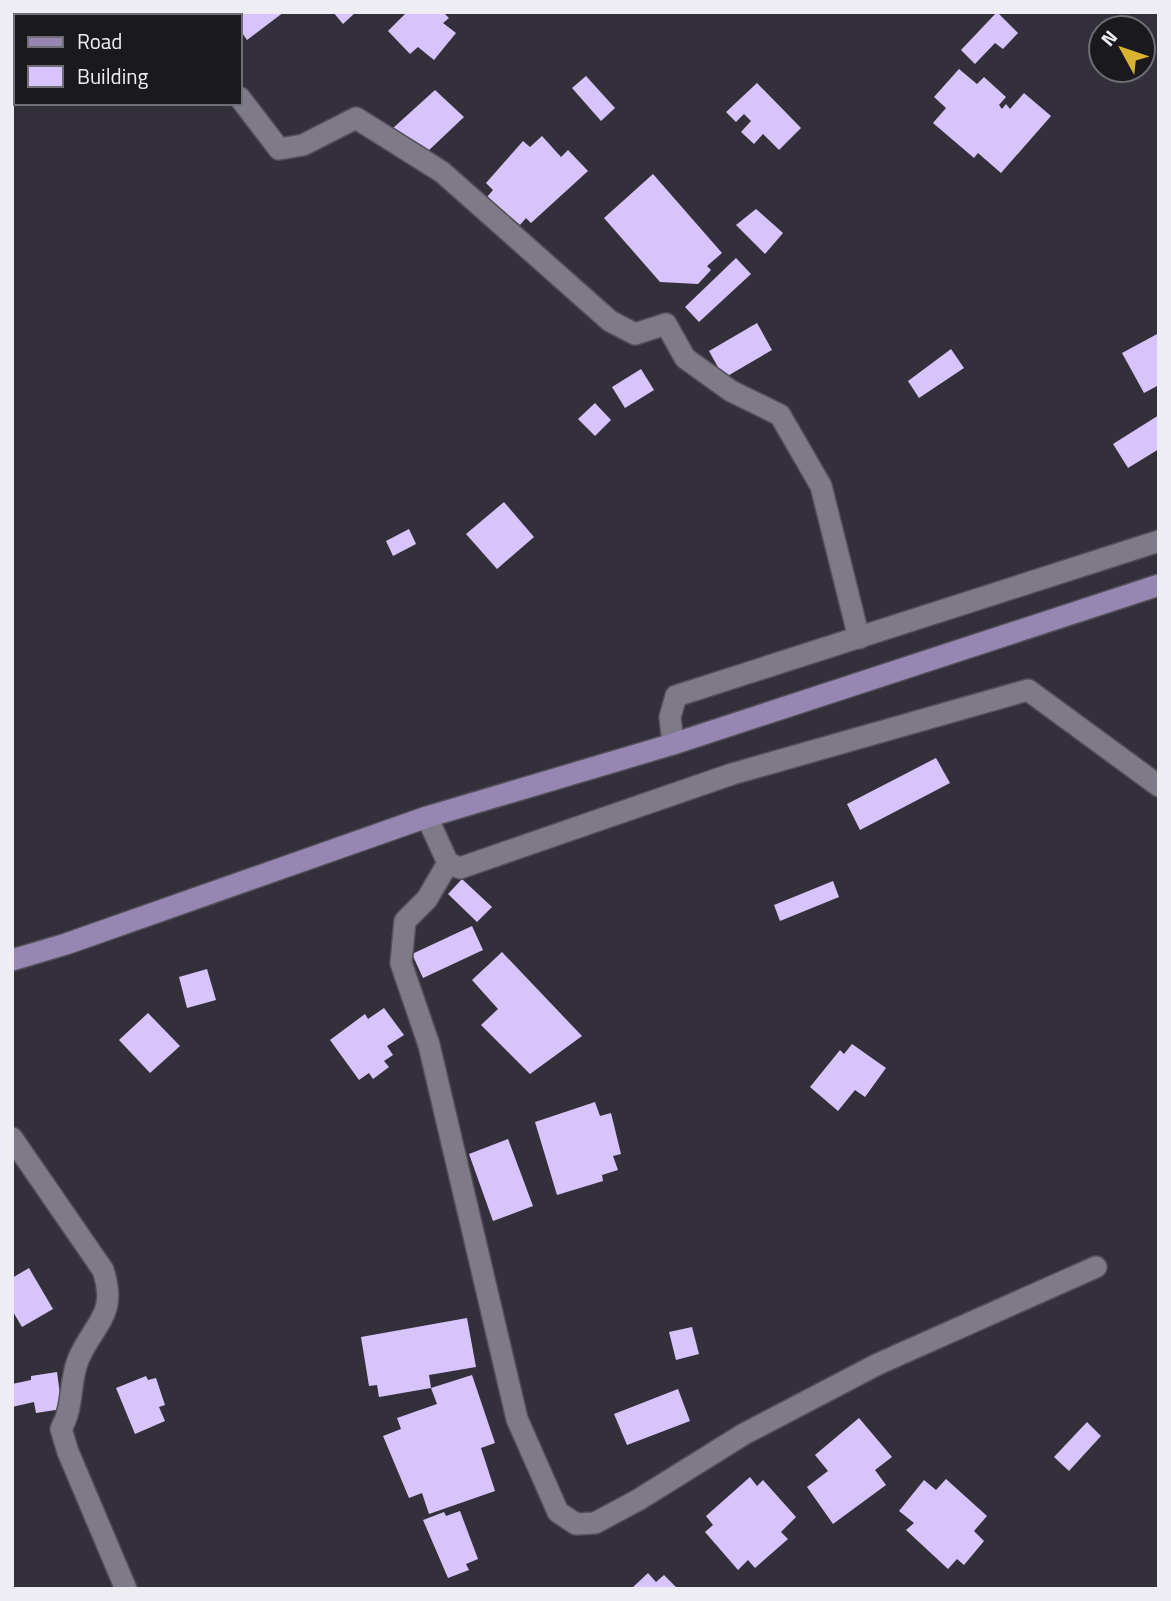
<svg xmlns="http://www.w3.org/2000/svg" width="1171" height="1601" viewBox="0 0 1171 1601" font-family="'Titillium Web',sans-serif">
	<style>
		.building { fill: #d8c4fd }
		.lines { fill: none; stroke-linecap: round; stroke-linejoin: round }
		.minor-casing { stroke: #524f59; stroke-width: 24 }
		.major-casing { stroke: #524f59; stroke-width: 24 }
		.minor { stroke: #7e7a87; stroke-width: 21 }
		.major { stroke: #9687b2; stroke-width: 21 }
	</style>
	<rect width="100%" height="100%" fill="#34303b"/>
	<g class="building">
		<path d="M 227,12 L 284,12 L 247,40 L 240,30 L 240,16 L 229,16 Z"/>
		<path d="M 333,12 L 356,12 L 343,24 Z"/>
		<path d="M 407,12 L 443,12 L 449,18 L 443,23 L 456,33 L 434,60 L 418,47 L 410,54 L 388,31 Z"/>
		<path d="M 997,12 L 1018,33 L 1003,49 L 995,43 L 975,64 L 961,50 Z"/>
		<path d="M 959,69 L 977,84 L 984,77 L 1006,97 L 999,105 L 1002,109 L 1006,104 L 1010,109 L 1024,93 L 1051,116 L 1001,173 L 978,153 L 974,158 L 933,123 L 946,108 L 934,97 Z"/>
		<path d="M 586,76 L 615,108 L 601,121 L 572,88 Z"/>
		<path d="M 757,83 L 801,128 L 779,150 L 763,134 L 754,144 L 741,132 L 751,121 L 744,114 L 736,122 L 726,112 Z"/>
		<path d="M 435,90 L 464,117 L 426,153 L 392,129 Z"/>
		<path d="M 542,136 L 561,157 L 568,150 L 588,171 L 531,223 L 526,218 L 520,225 L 487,197 L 493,190 L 486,183 L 523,141 L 530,147 Z"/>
		<path d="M 653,174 L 722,253 L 707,266 L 711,270 L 698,284 L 660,282 L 604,218 Z"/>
		<path d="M 756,209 L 783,233 L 765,254 L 736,225 Z"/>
		<path d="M 736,258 L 751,274 L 699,322 L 685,307 Z"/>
		<path d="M 757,323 L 772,350 L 724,378 L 709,351 Z"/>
		<path d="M 1159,333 L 1159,385 L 1144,393 L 1122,353 Z"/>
		<path d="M 951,349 L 964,368 L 919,398 L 908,381 Z"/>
		<path d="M 641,369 L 654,390 L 625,408 L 612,387 Z"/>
		<path d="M 595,403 L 611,420 L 595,436 L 578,419 Z"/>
		<path d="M 1159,415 L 1159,449 L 1128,468 L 1113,444 Z"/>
		<path d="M 504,502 L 534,537 L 497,569 L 466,534 Z"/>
		<path d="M 409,529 L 416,544 L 393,556 L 386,541 Z"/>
		<path d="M 936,758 L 950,783 L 860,830 L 847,804 Z"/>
		<path d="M 462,879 L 492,907 L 477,922 L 448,894 Z"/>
		<path d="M 833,881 L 839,897 L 780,921 L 774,905 Z"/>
		<path d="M 472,926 L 483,950 L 423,978 L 412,954 Z"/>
		<path d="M 502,952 L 582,1036 L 530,1074 L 481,1025 L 498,1009 L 472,980 Z"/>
		<path d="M 207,969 L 216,1000 L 187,1008 L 179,977 Z"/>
		<path d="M 384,1008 L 404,1035 L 387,1046 L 393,1055 L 384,1061 L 389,1067 L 373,1079 L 369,1073 L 359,1080 L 330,1040 L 365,1014 L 368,1019 Z"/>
		<path d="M 148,1013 L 180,1046 L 150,1073 L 119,1040 Z"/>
		<path d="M 852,1044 L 886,1068 L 865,1097 L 855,1090 L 838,1111 L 810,1087 L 840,1050 L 844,1054 Z"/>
		<path d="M 595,1102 L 600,1116 L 611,1113 L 621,1154 L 613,1156 L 618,1170 L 602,1175 L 603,1181 L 557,1195 L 535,1122 Z"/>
		<path d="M 508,1139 L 533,1206 L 493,1221 L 469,1154 Z"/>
		<path d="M 29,1268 L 53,1309 L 22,1327 L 12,1310 L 12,1278 Z"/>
		<path d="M 467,1318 L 476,1367 L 429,1375 L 431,1388 L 379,1397 L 377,1385 L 369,1386 L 361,1337 Z"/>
		<path d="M 692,1327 L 699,1354 L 676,1360 L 669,1332 Z"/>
		<path d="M 57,1372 L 62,1409 L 36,1413 L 34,1402 L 12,1407 L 12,1384 L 31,1380 L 31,1376 Z"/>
		<path d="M 472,1375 L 495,1443 L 481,1448 L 495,1491 L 429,1514 L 422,1493 L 409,1498 L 383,1436 L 401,1429 L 397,1418 L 437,1404 L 431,1388 Z"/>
		<path d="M 146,1376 L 148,1380 L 156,1378 L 165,1405 L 159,1407 L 165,1421 L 135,1434 L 116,1388 Z"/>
		<path d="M 678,1389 L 690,1421 L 627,1445 L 614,1414 Z"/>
		<path d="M 859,1418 L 892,1457 L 875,1470 L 886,1485 L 833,1524 L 807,1487 L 828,1471 L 815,1455 Z"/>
		<path d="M 1087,1422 L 1101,1436 L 1069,1471 L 1054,1457 Z"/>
		<path d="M 750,1477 L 757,1486 L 763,1480 L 796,1517 L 781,1532 L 788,1539 L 755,1568 L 748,1560 L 738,1570 L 705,1532 L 713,1525 L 706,1516 Z"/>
		<path d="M 946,1479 L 987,1516 L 974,1531 L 984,1541 L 964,1565 L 957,1559 L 948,1569 L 906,1530 L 914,1523 L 899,1511 L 924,1480 L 936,1490 Z"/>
		<path d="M 460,1511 L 478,1559 L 466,1564 L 469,1570 L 448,1578 L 423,1520 L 444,1512 L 446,1516 Z"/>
		<path d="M 648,1573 L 656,1582 L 664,1575 L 678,1589 L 631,1589 Z"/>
	</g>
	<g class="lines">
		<defs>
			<g id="minor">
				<path d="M 172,12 L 175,16"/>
				<path d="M 240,98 L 279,149 L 303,145 L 356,118 L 442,172 L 610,321 L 635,334 L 666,324 L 685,358 L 731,391 L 780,415 L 821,486 L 859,638"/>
				<path d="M 673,744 L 670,717 L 676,696 L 1159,541"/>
				<path d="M 427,817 L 448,863 L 460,868 L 732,774 L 1028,690 L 1159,786"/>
				<path d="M 448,863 L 427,899 L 405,921 L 401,963 L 429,1045 L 517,1419 L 558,1512 L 576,1524 L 595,1523 L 638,1500 L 744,1434 L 878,1364 L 1096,1267"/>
				<path d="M 12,1138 L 103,1270 C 118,1316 94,1322 78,1360 C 69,1383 74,1406 61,1429 L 68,1452 L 126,1589"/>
			</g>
			<path id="major" d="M 12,960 L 66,944 L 427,817 L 673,744 L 1159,585"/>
		</defs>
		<use href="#minor" class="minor-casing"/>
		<use href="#major" class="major-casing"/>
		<use href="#minor" class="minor"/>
		<use href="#major" class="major"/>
	</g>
	<rect width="1171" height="1601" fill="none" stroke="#efedf4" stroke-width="28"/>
	<rect x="14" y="14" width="228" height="91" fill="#1a191e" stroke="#6f6e74" stroke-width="2"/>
	<rect x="28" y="37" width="35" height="10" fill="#9687b2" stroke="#6f6e74" stroke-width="2"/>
	<text x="77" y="49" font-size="21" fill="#efedf4">Road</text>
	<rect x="28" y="66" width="35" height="21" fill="#d8c4fd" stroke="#6f6e74" stroke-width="2"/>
	<text x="77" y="84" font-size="21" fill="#efedf4">Building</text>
	<g transform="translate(1122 49) rotate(310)"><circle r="33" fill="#1a191e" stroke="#6f6e74" stroke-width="2"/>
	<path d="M0-5L12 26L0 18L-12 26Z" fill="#dab333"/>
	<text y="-10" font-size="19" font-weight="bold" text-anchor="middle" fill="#efedf4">N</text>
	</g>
</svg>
